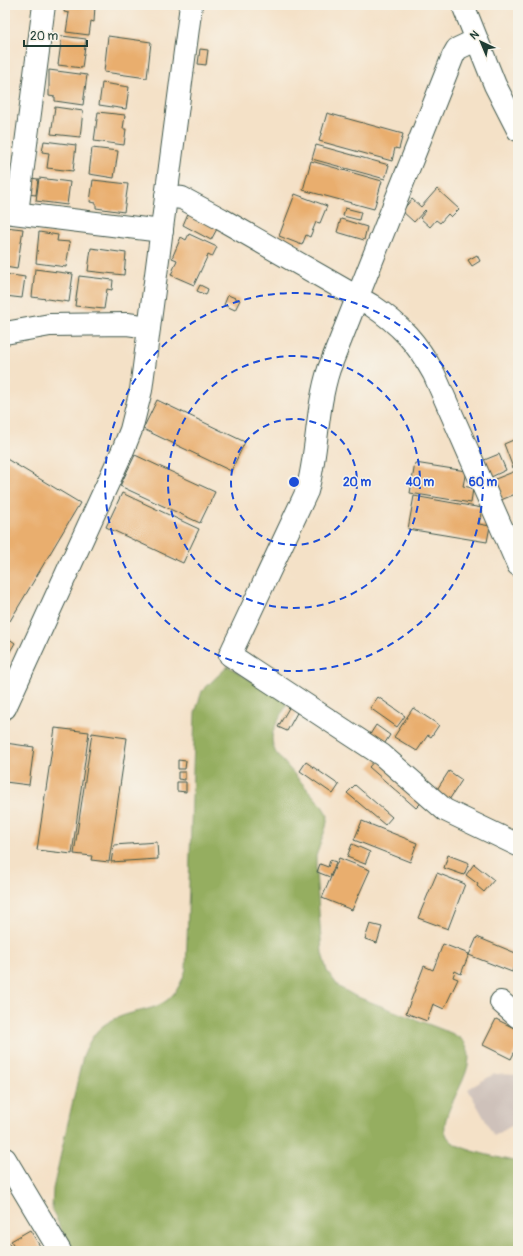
<svg xmlns="http://www.w3.org/2000/svg" width="523" height="1256" viewBox="0 0 523 1256" font-family="Pangolin,sans-serif">
	<style>
		.industrial { fill: #cec1ba }
		.forest { fill: #95ae60; stroke: #5a764a }
		.building { fill: #e9ae6e }
		.lines { fill: none; stroke-linecap: round; stroke-linejoin: round }
		.minor-casing { stroke: #3f564a; stroke-width: 24 }
		.minor { stroke: #fff; stroke-width: 22 }
		.ring { fill: none; stroke: #1d4ed8; stroke-width: 2; stroke-dasharray: 7 5 }
		.centre { fill: #1d4ed8; stroke: #f7f3e8; stroke-width: 2 }
		.ring-label { font-size: 12px; text-anchor: middle; font-weight: bold; fill: #1d4ed8; stroke: #f7f3e8; stroke-width: 3; stroke-linejoin: round; paint-order: stroke }
	</style>
	<rect width="100%" height="100%" fill="#f7f3e8"/>
	<filter id="ink" filterUnits="userSpaceOnUse"><feTurbulence type="fractalNoise" baseFrequency=".025" numOctaves="2"/><feDisplacementMap in="SourceGraphic" scale="8" xChannelSelector="R" yChannelSelector="G"/><feConvolveMatrix kernelMatrix="1 2 1 2 8 2 1 2 1" color-interpolation-filters="sRGB"/></filter>
	<filter id="wash" filterUnits="userSpaceOnUse"><feTurbulence type="fractalNoise" baseFrequency=".012" numOctaves="4" result="noise"/><feDisplacementMap in="SourceGraphic" scale="16" xChannelSelector="R" yChannelSelector="G"/><feGaussianBlur stdDeviation="0.9" result="paint"/><feColorMatrix in="noise" values="0 0 0 0 0 0 0 0 0 0 0 0 0 0 0 0 0 1.4 0 .05"/><feComposite in="paint" operator="in"/></filter>
	<g filter="url(#wash)">
		<rect width="100%" height="100%" fill="#f4e1c7"/>
		<path class="industrial" d="M 494,1074 L 518,1075 L 518,1122 L 494,1136 L 468,1089 Z"/>
		<path class="forest" d="M 228,666 L 287,703 C 280,723 265,731 276,753 L 322,806 L 328,816 L 326,827 L 316,856 L 316,872 L 322,953 L 327,971 L 339,987 L 355,996 L 451,1033 C 455,1035 461,1038 464,1042 C 486,1070 426,1120 451,1141 C 462,1151 502,1158 518,1162 L 518,1251 L 73,1251 L 61,1230 L 52,1209 L 53,1189 L 83,1056 C 88,1044 93,1033 104,1025 C 138,1002 170,1021 186,969 L 195,713 L 202,691 Z"/>
		<g id="blocks">
			<g class="building">
				<path d="M 65,5 L 95,5 L 94,22 L 91,21 L 89,35 L 66,32 L 69,13 L 64,12 Z"/>
				<path d="M 62,36 L 86,39 L 82,68 L 58,65 Z"/>
				<path d="M 108,36 L 151,42 L 147,78 L 104,72 Z"/>
				<path d="M 200,49 L 208,50 L 206,65 L 198,64 Z"/>
				<path d="M 49,70 L 87,75 L 83,105 L 55,101 L 55,97 L 49,96 Z"/>
				<path d="M 102,83 L 129,87 L 126,109 L 99,105 Z"/>
				<path d="M 55,107 L 83,111 L 80,137 L 51,134 Z"/>
				<path d="M 98,112 L 125,115 L 123,129 L 126,129 L 124,145 L 94,141 Z"/>
				<path d="M 327,113 L 403,134 L 399,149 L 395,148 L 392,161 L 319,141 Z"/>
				<path d="M 44,141 L 76,145 L 73,171 L 47,168 L 49,153 L 42,152 Z"/>
				<path d="M 316,145 L 389,165 L 385,179 L 312,159 Z"/>
				<path d="M 92,148 L 118,151 L 114,178 L 89,174 Z"/>
				<path d="M 311,161 L 382,181 L 374,209 L 303,190 Z"/>
				<path d="M 30,178 L 38,179 L 36,195 L 27,194 Z"/>
				<path d="M 39,178 L 70,182 L 67,205 L 36,201 Z"/>
				<path d="M 93,180 L 128,184 L 124,212 L 96,208 L 96,203 L 90,202 Z"/>
				<path d="M 437,189 L 459,209 L 451,217 L 448,214 L 440,223 L 436,220 L 430,227 L 420,218 L 426,211 L 425,210 L 414,222 L 402,211 L 412,199 L 421,207 Z"/>
				<path d="M 295,194 L 327,206 L 320,223 L 316,222 L 310,237 L 306,235 L 302,245 L 279,236 Z"/>
				<path d="M 345,208 L 361,212 L 359,220 L 343,216 Z"/>
				<path d="M 189,211 L 218,227 L 211,240 L 183,225 Z"/>
				<path d="M 341,219 L 367,227 L 364,240 L 337,232 Z"/>
				<path d="M 5,227 L 23,229 L 17,269 L 5,267 Z"/>
				<path d="M 39,232 L 58,235 L 57,241 L 70,242 L 66,267 L 36,263 Z"/>
				<path d="M 189,234 L 217,247 L 212,257 L 208,255 L 194,285 L 171,275 L 177,260 L 172,258 L 181,237 L 186,240 Z"/>
				<path d="M 91,248 L 126,253 L 124,275 L 88,271 Z"/>
				<path d="M 477,255 L 480,261 L 472,266 L 468,260 Z"/>
				<path d="M 35,269 L 73,274 L 69,302 L 32,297 Z"/>
				<path d="M 5,274 L 25,277 L 22,298 L 5,296 Z"/>
				<path d="M 79,276 L 113,280 L 112,290 L 107,289 L 104,309 L 75,306 Z"/>
				<path d="M 200,285 L 208,289 L 206,295 L 197,291 Z"/>
				<path d="M 228,295 L 240,300 L 235,310 L 224,305 Z"/>
				<path d="M 157,400 L 245,442 L 231,471 L 143,429 Z"/>
				<path d="M 518,438 L 518,466 L 513,468 L 504,444 Z"/>
				<path d="M 499,454 L 506,470 L 489,478 L 482,461 Z"/>
				<path d="M 135,455 L 215,492 L 200,523 L 120,486 Z"/>
				<path d="M 5,458 L 80,503 L 10,621 L 5,618 Z"/>
				<path d="M 415,463 L 466,471 L 463,486 L 473,488 L 471,503 L 410,493 Z"/>
				<path d="M 518,470 L 518,493 L 501,500 L 493,480 Z"/>
				<path d="M 122,493 L 199,529 L 183,563 L 106,527 Z"/>
				<path d="M 414,496 L 482,508 L 479,524 L 490,526 L 487,542 L 408,529 Z"/>
				<path d="M 5,636 L 15,643 L 5,660 Z"/>
				<path d="M 378,697 L 405,716 L 397,727 L 370,708 Z"/>
				<path d="M 290,706 L 298,711 L 287,731 L 278,727 Z"/>
				<path d="M 413,708 L 439,725 L 431,737 L 428,735 L 417,751 L 394,737 Z"/>
				<path d="M 376,725 L 390,735 L 383,746 L 369,736 Z"/>
				<path d="M 55,728 L 89,732 L 72,854 L 37,850 Z"/>
				<path d="M 92,733 L 127,738 L 109,862 L 91,860 L 92,856 L 74,854 Z"/>
				<path d="M 5,743 L 34,747 L 29,785 L 5,782 Z"/>
				<path d="M 376,759 L 424,800 L 416,808 L 369,767 Z"/>
				<path d="M 178,760 L 186,761 L 185,769 L 178,769 Z"/>
				<path d="M 306,762 L 339,785 L 333,794 L 300,771 Z"/>
				<path d="M 449,771 L 462,780 L 449,800 L 436,791 Z"/>
				<path d="M 178,772 L 185,772 L 185,780 L 178,779 Z"/>
				<path d="M 177,782 L 186,782 L 186,792 L 177,791 Z"/>
				<path d="M 355,785 L 392,817 L 385,825 L 347,793 Z"/>
				<path d="M 362,821 L 417,843 L 410,862 L 354,840 Z"/>
				<path d="M 157,842 L 158,859 L 111,862 L 114,845 Z"/>
				<path d="M 352,844 L 370,852 L 365,864 L 347,857 Z"/>
				<path d="M 448,855 L 469,863 L 464,875 L 444,868 Z"/>
				<path d="M 339,858 L 370,870 L 352,910 L 322,898 Z"/>
				<path d="M 330,860 L 336,862 L 330,877 L 317,872 L 320,864 L 328,867 Z"/>
				<path d="M 474,864 L 494,880 L 484,892 L 477,886 L 478,884 L 466,875 Z"/>
				<path d="M 437,873 L 465,884 L 448,929 L 418,918 Z"/>
				<path d="M 370,924 L 382,927 L 377,943 L 365,939 Z"/>
				<path d="M 477,937 L 518,954 L 512,972 L 469,955 Z"/>
				<path d="M 443,944 L 469,954 L 461,974 L 455,971 L 453,977 L 458,979 L 444,1009 L 433,1004 L 427,1021 L 406,1013 L 424,966 L 433,970 Z"/>
				<path d="M 496,1019 L 518,1030 L 518,1045 L 511,1059 L 483,1045 Z"/>
				<path d="M 30,1230 L 43,1251 L 17,1251 L 11,1241 Z"/>
				<path d="M 7,1241 L 14,1251 L 5,1251 Z"/>
			</g>
		</g>
	</g>
	<g filter="url(#ink)">
		<use href="#blocks" fill-opacity="0" stroke="#3f564a" stroke-width="1"/>
		<g class="lines">
			<defs>
				<g id="minor">
					<path d="M 463,5 L 495,85 L 518,130"/>
					<path d="M 476,40 L 457,49 L 453,56 L 329,369 C 316,409 318,451 307,491 L 230,655 L 382,755 L 445,810 L 518,845"/>
					<path d="M 166,196 L 182,198 L 221,219 L 371,305 C 401,325 417,343 434,374 L 518,565"/>
					<path d="M 5,212 L 162,231"/>
					<path d="M 17,213 L 44,5"/>
					<path d="M 5,333 L 50,325 L 127,324 L 149,327"/>
					<path d="M 5,708 L 123,450 L 131,430 L 141,390 L 191,5"/>
					<path d="M 501,1002 L 518,1017"/>
					<path d="M 5,1159 L 60,1251"/>
				</g>
			</defs>
			<use href="#minor" class="minor-casing"/>
			<use href="#minor" class="minor"/>
		</g>
	</g>
	<g class="ring">
		<circle cx="294" cy="482" r="63"/>
		<circle cx="294" cy="482" r="126"/>
		<circle cx="294" cy="482" r="189"/>
	</g>
	<circle cx="294" cy="482" r="6" class="centre"/>
	<g class="ring-label">
		<text x="357" y="486">20 m</text>
		<text x="420" y="486">40 m</text>
		<text x="483" y="486">60 m</text>
	</g>
	<rect width="523" height="1256" fill="none" stroke="#f7f3e8" stroke-width="20"/>
	<g transform="translate(481 42) rotate(316)" stroke="#f7f3e8" stroke-width="3" paint-order="stroke">
	<path d="M0-3L7 15L0 10L-7 15Z" fill="#1f3d34"/>
	<text y="-6" font-size="11" font-weight="bold" text-anchor="middle" fill="#1f3d34">N</text>
	</g>
	<path d="M24 40v6h63v-6" fill="none" stroke="#1f3d34" stroke-width="2"/>
	<text x="30" y="40" font-size="12" fill="#1f3d34" stroke="#f7f3e8" stroke-width="3" paint-order="stroke">20 m</text>
</svg>
